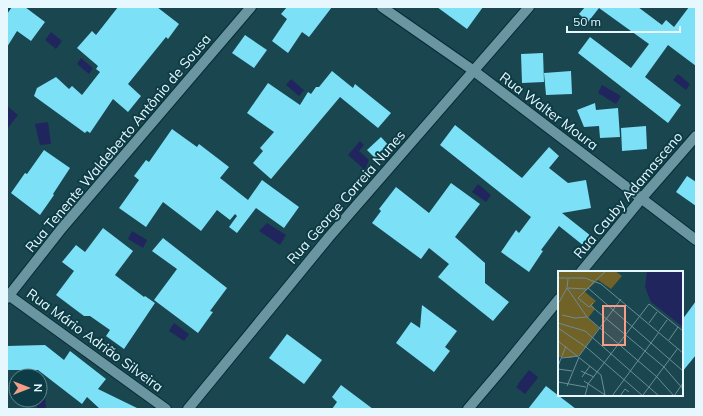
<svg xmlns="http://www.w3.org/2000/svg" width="703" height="416" viewBox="0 0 703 416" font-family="Mulish,sans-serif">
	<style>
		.water { fill: #21255d }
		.building { fill: #7ce0f7 }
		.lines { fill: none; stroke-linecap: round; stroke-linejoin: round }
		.street-casing { stroke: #092b33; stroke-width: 12 }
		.street { stroke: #6996a1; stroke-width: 10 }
		.labels { text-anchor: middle; stroke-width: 4; stroke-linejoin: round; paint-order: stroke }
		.street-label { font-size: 14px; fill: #e6f8fd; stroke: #0d3c46 }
		.inset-road { fill: none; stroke: #6c8d95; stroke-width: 1 }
		.view { fill: #f49e88; fill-opacity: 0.15; stroke: #f49e88; stroke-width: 2 }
		.inset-edge { fill: none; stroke: #e6f8fd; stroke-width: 2 }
	</style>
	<rect width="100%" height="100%" fill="#1a4650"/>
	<g class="water">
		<path d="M 51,32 L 62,41 L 56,49 L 45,40 Z"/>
		<path d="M 81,58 L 93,68 L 89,74 L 77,64 Z"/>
		<path d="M 678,74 L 690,84 L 686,90 L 673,80 Z"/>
		<path d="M 291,79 L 304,90 L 299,96 L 286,85 Z"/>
		<path d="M 602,85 L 621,96 L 616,104 L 598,93 Z"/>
		<path d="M 7,106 L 18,115 L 7,129 Z"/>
		<path d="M 48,122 L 51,144 L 40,145 L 35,124 Z"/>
		<path d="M 360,141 L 364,145 L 359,151 L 369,160 L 365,170 L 348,155 Z"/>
		<path d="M 478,184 L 491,195 L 486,202 L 472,192 Z"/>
		<path d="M 267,223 L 286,235 L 280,245 L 259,231 Z"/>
		<path d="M 132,231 L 147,240 L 143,248 L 128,239 Z"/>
		<path d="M 174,323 L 189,334 L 184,341 L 169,331 Z"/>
		<path d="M 529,370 L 538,377 L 537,379 L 525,394 L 516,387 L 518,385 L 518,384 Z"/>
		<path d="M 40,393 L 45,393 L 46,409 L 37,409 L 37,400 L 40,400 Z"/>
	</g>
	<g class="building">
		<path d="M 12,7 L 25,7 L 45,22 L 31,41 L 17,31 L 7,47 L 7,14 Z"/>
		<path d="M 118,7 L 157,7 L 179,24 L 168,39 L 166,37 L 128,84 L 141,96 L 128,112 L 113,99 L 90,133 L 87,131 L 85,133 L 34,96 L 37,88 L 56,77 L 69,89 L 72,86 L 82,95 L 100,72 L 96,69 L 98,66 L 77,48 L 92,31 L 96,35 Z"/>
		<path d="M 287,7 L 332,7 L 309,37 L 302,32 L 288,53 L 272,41 L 287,19 L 281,14 Z"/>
		<path d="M 437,7 L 483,7 L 467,29 Z"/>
		<path d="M 585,7 L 638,7 L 662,25 L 666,20 L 674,27 L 689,7 L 696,7 L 696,66 L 668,45 L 645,77 L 681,105 L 668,123 L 578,53 L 590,37 L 631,68 L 649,44 L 599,8 L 588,22 L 579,14 Z"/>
		<path d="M 245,35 L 267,50 L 254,68 L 232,53 Z"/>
		<path d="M 543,53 L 544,82 L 522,83 L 521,54 Z"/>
		<path d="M 332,71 L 353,88 L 355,84 L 391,113 L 378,128 L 340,97 L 271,179 L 253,163 L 263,151 L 260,148 L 274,132 L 247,113 L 268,83 L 300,105 L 308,92 L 311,94 L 316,87 L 319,87 Z"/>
		<path d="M 571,71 L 572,94 L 546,95 L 544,73 Z"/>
		<path d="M 595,103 L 596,110 L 618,108 L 620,137 L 600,138 L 599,126 L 584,127 L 577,110 Z"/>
		<path d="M 455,125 L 522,178 L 549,147 L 559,156 L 549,168 L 568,183 L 586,180 L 591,208 L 562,213 L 591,236 L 584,246 L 559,226 L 541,250 L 543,251 L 529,272 L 501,252 L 516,230 L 519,233 L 531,217 L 440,145 Z"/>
		<path d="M 646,126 L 647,149 L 622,151 L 621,128 Z"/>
		<path d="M 172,129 L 197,147 L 199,144 L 229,167 L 220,178 L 248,200 L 262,180 L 299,207 L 284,228 L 256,208 L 237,233 L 229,227 L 237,216 L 235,214 L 230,220 L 217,210 L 201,231 L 163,202 L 146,227 L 119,208 L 139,180 L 134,176 L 146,160 L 149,162 Z"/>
		<path d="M 381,137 L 391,148 L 378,161 L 367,150 Z"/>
		<path d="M 44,150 L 70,168 L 53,194 L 54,195 L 40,215 L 11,193 L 25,173 L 27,174 Z"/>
		<path d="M 687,176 L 696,182 L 696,206 L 676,192 Z"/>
		<path d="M 451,183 L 480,204 L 455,237 L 485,263 L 485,283 L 509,302 L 493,321 L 438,277 L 449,264 L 429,248 L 421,259 L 372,223 L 381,211 L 379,209 L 396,187 L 429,213 Z"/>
		<path d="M 103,228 L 133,251 L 115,275 L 144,297 L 145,296 L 155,303 L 124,349 L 106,336 L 110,330 L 90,316 L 84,316 L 56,295 L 74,271 L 62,262 L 76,245 L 85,252 Z"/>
		<path d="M 163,238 L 227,288 L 210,311 L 213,312 L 198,333 L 154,300 L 177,269 L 152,251 Z"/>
		<path d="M 696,301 L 696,355 L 682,372 L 682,320 Z"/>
		<path d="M 422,305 L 457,331 L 445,347 L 450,351 L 434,372 L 396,343 L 411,322 L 420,328 Z"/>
		<path d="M 287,334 L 322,360 L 304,384 L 269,358 Z"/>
		<path d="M 45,345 L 64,360 L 70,351 L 106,379 L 98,389 L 137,408 L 100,409 L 87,397 L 82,404 L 38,370 L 7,370 L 7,346 Z"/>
		<path d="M 341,385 L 373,409 L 332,409 L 337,402 L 332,397 Z"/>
		<path d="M 546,386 L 576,409 L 528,409 Z"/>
	</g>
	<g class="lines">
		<defs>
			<g id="street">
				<path d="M 382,7 L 474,71 L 696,240"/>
				<path d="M 581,272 L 641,199 L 696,136"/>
				<path d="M 7,294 L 166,409"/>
				<path d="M 7,298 L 62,228 L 251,7"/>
				<path d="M 188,409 L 329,237 L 529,7"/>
				<path d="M 468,409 L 502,369 L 559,299"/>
			</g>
		</defs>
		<use href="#street" class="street-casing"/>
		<use href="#street" class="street"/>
	</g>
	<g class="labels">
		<g class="street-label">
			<text transform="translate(549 111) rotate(37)" y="5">Rua Walter Moura</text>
			<text transform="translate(118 143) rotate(-50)" y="5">Rua Tenente Waldeberto Antônio de Sousa</text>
			<text transform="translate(628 195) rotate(-50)" y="5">Rua Cauby Adamasceno</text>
			<text transform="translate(346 197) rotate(-49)" y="5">Rua George Correia Nunes</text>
			<text transform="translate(95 340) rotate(36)" y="5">Rua Mário Adrião Silveira</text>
		</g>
	</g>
	<g transform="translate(558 271)">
		<rect width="125" height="125" fill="#1a4650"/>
		<path d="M 0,0 L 57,0 L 64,5 L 53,18 L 40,9 L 27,21 L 38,30 L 34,34 L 37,38 L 30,47 L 41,57 L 21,85 L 12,87 L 0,86 Z" fill="#716228"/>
		<path d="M 89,0 L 125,0 L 125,56 L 93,31 L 87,16 Z" fill="#21255d"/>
		<path class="inset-road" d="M 0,7 L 27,7 L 43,13 L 125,82M 10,8 L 9,17 L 29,46 L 99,106 L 116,125M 38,9 L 48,0M 10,17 L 28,18M 30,17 L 125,100M 35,32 L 31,36 L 20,27 L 36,11M 0,33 L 9,17M 33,35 L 106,96 L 125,118M 4,44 L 17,47 L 29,46M 0,52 L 27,60 L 101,125M 91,52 L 99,41M 0,57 L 28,76 L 85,125M 101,60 L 109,49M 111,69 L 120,56M 0,70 L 43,104 L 47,124M 21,85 L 63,28M 4,87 L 20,85M 0,95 L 8,75M 0,98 L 14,100M 23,100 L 36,106M 24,106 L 32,95M 26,110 L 47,124M 0,111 L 28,116M 9,115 L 21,86M 85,124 L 120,77M 27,125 L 30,113 L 91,33 L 125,60M 54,125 L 101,61M 62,125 L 67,118 L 71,121M 116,125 L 125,112"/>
		<path class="view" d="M 45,35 L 67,35 L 67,74 L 45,74 Z"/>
		<rect width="125" height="125" class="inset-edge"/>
	</g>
	<rect width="703" height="416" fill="none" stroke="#e6f8fd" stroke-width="16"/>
	<g transform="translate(28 388) rotate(90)"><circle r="19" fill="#0d3c46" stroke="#64878f"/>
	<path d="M0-3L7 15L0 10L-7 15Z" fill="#f49e88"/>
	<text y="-6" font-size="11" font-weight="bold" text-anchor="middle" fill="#e6f8fd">N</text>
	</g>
	<path d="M567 26v6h113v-6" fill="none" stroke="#e6f8fd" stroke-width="2"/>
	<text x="573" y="26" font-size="12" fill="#e6f8fd" stroke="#0d3c46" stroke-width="3" paint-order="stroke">50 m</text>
</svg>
